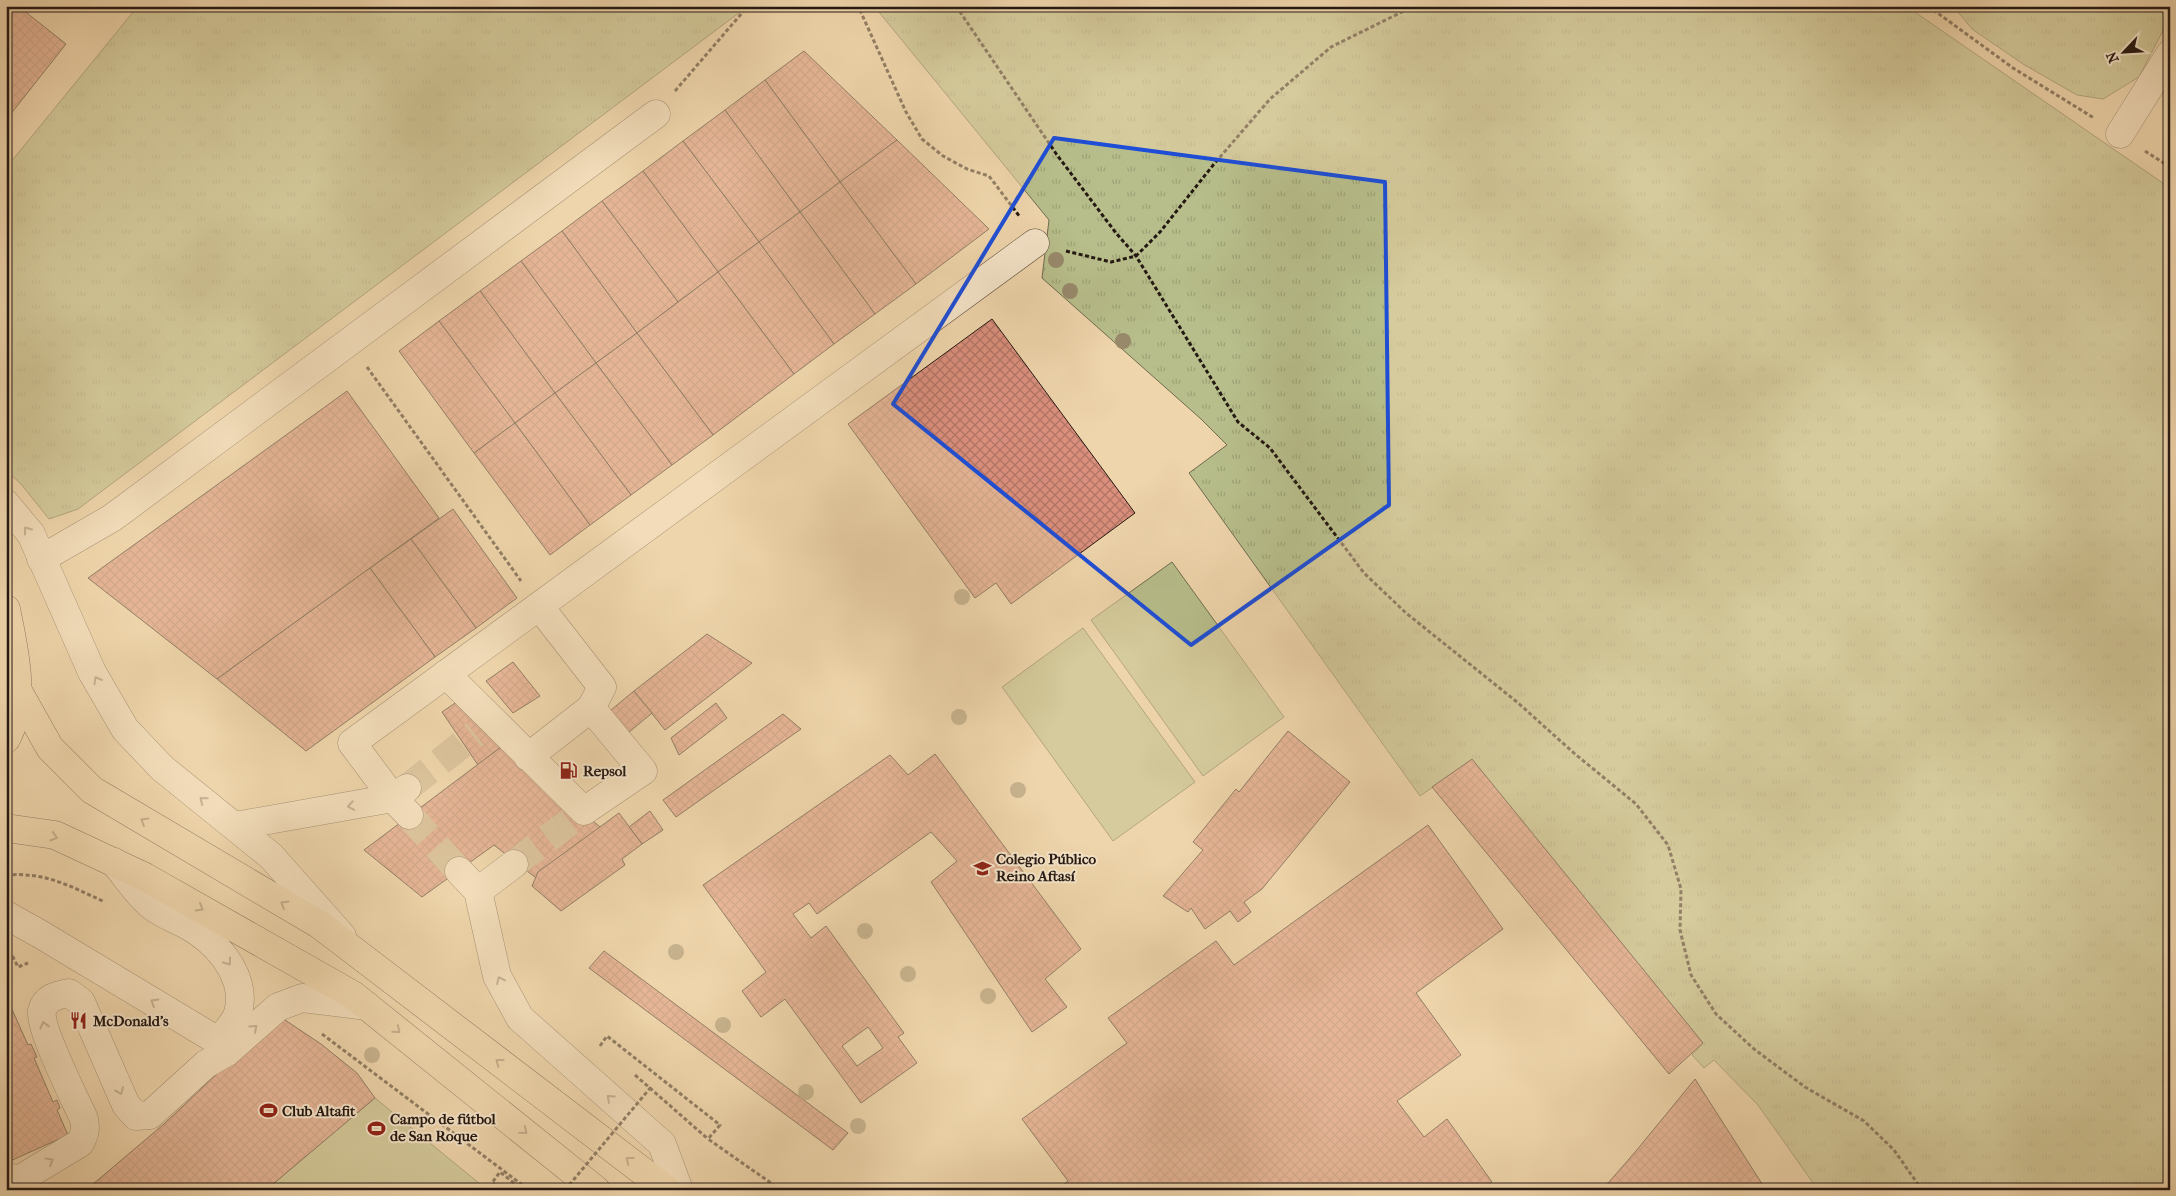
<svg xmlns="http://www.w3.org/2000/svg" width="2176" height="1196" viewBox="0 0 2176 1196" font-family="'IM FELL French Canon',serif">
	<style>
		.grass { fill: url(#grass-tufts); stroke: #6e6b4e }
		.pitch { fill: #b7be8b; stroke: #6e6b4e }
		.building { fill: url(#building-cross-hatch); stroke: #241812; fill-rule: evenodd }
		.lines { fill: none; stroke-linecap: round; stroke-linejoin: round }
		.minor-tunnel { stroke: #c6af8d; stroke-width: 28; stroke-dasharray: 28 14; stroke-linecap: butt }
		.minor-casing { stroke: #574738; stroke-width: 29 }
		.highway-casing { stroke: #241812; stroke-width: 29 }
		.path { stroke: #241812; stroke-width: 3; stroke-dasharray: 4 2.5; stroke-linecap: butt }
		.minor { stroke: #f5e4c9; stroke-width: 28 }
		.highway { stroke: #efd5ac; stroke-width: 28 }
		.path-bridge { stroke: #241812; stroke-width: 3; stroke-dasharray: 4 2.5; stroke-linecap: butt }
		.tree { fill: #98896b }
		.oneway { stroke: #978877 }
		.oneway2 { stroke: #948067 }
		.marked { fill: none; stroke: #1d4ed8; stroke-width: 4; stroke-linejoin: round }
		.labels { text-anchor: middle; stroke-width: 4; stroke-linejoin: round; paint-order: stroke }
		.poi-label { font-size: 15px; font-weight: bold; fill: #241812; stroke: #f5e4c9; text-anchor: start }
	</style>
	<defs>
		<pattern id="grass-tufts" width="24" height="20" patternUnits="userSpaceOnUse" patternTransform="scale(1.25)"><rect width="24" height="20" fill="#b7be8b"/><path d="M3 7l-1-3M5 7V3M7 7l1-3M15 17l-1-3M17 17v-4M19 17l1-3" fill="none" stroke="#9da377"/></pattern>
		<pattern id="building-cross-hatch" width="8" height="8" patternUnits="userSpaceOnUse" patternTransform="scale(1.25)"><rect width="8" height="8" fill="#db8f7d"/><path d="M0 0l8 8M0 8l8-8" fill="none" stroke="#b17465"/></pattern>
	</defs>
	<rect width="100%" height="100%" fill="#efd5ac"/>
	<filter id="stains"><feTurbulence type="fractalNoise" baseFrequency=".004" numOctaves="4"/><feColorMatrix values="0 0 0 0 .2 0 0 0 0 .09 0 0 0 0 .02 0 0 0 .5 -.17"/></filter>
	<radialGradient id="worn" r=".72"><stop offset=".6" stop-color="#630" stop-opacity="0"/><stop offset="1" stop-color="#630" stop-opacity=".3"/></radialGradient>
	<g class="grass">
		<path d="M 138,6 L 748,6 L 78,509 L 49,519 L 21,484 L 6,470 L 6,168 Z"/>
		<path d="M 874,6 L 1906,6 L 2170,188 L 2170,1190 L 1818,1190 L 1758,1105 L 1714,1060 L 1704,1068 L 1692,1055 L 1703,1043 L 1472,760 L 1420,796 L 1189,473 L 1227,445 L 1201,419 L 1042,278 L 1049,220 Z"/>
		<path d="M 1953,6 L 2162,6 L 2170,10 L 2170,17 L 2139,77 L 2103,99 L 2077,95 L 2023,64 L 1972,29 Z"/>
	</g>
	<g class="pitch">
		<path d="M 1172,562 L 1284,717 L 1203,776 L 1091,620 Z"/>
		<path d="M 1083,628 L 1195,782 L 1113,841 L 1002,687 Z"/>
		<path d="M 375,1098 L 480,1184 L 475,1190 L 266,1190 Z"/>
	</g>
	<g class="building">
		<path d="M 6,6 L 18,6 L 66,44 L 6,120 Z"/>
		<path d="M 804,51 L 897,140 L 840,182 L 765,80 Z"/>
		<path d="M 765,80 L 840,182 L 800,212 L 725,110 Z"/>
		<path d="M 725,110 L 800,212 L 759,242 L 683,141 Z"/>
		<path d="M 897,140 L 989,229 L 916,284 L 840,182 Z"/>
		<path d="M 683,141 L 759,242 L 718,272 L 643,171 Z"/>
		<path d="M 643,171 L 718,272 L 678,302 L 602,201 Z"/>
		<path d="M 840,182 L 916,284 L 875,314 L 800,212 Z"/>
		<path d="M 602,201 L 678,302 L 637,333 L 562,231 Z"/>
		<path d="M 800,212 L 875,314 L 834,344 L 759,242 Z"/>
		<path d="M 562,231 L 637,333 L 596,363 L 521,261 Z"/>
		<path d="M 759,242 L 834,344 L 794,374 L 718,272 Z"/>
		<path d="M 521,261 L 596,363 L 555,393 L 480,291 Z"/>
		<path d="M 718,272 L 794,374 L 713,435 L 637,333 Z"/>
		<path d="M 480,291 L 555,393 L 515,423 L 439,321 Z"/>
		<path d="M 992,319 L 1135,513 L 1011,604 L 996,583 L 975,598 L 848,424 Z"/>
		<path d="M 439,321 L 515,423 L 474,453 L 399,351 Z"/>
		<path d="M 637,333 L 713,435 L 672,465 L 596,363 Z"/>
		<path d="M 596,363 L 672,465 L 631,495 L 555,393 Z"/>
		<path d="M 347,391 L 439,518 L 217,679 L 88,578 Z"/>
		<path d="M 555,393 L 631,495 L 590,525 L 515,423 Z"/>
		<path d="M 515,423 L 590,525 L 550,555 L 474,453 Z"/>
		<path d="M 453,509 L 517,598 L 476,628 L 411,539 Z"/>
		<path d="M 411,539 L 476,628 L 435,657 L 370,568 Z"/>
		<path d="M 370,568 L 435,657 L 306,751 L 217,679 Z"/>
		<path d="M 707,634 L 752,663 L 665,730 L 634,691 Z"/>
		<path d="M 513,662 L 540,696 L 513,713 L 486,681 Z"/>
		<path d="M 634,691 L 652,713 L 622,738 L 605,715 Z"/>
		<path d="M 461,699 L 501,747 L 478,765 L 442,712 Z"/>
		<path d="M 716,703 L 727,718 L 679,755 L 671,738 Z"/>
		<path d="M 783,714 L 801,729 L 676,817 L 663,800 Z"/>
		<path d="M 1288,731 L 1350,782 L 1262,889 L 1244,902 L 1251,912 L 1238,922 L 1230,911 L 1205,929 L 1191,908 L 1188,912 L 1163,896 L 1203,850 L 1193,842 L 1236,789 L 1239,792 Z"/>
		<path d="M 501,747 L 604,830 L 536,878 L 494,845 L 422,897 L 364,850 Z"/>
		<path d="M 935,754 L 1081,949 L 1045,979 L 1067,1007 L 1032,1032 L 931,882 L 957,861 L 931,832 L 817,914 L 809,903 L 793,914 L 811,938 L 826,926 L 904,1033 L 898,1037 L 917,1063 L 861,1103 L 785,999 L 761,1017 L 742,991 L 766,972 L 703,885 L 890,755 L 908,775 ZM 868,1027 L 883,1048 L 857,1066 L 842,1046 Z"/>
		<path d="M 1472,759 L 1703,1043 L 1669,1074 L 1432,787 Z"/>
		<path d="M 650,811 L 663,830 L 642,844 L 629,827 Z"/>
		<path d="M 619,813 L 642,844 L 622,859 L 625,865 L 561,911 L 532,886 L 538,872 Z"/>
		<path d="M 1428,825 L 1503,929 L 1416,993 L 1461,1055 L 1397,1101 L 1424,1137 L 1447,1119 L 1492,1182 L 1482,1190 L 1056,1190 L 1068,1181 L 1022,1119 L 1127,1043 L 1108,1018 L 1216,941 L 1234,965 Z"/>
		<path d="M 604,951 L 848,1133 L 833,1150 L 589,968 Z"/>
		<path d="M 6,996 L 28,1045 L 31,1044 L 37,1057 L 34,1058 L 53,1102 L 57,1100 L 60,1108 L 57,1110 L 68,1135 L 8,1162 Z"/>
		<path d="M 282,1018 L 321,1044 L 357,1073 L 375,1098 L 266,1190 L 86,1190 L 164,1124 L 259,1034 Z"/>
		<path d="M 1695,1079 L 1766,1190 L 1602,1190 L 1636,1151 Z"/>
	</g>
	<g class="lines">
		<g class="minor-tunnel">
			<path d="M 407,788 L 475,734"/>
			<path d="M 409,815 L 459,871"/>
			<path d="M 514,864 L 584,811"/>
		</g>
		<defs>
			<g id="minor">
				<path d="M 2120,134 L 2170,54"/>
				<path d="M 6,504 L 31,534 L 92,672 L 125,729 L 162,768 L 271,856 L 342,936"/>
				<path d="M 41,559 L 112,518 L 656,114"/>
				<path d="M 539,606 L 602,687 L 591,708"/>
				<path d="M 446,674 L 584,811 L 643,771 L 591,708 L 528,757"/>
				<path d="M 407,788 L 393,798 L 352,743 L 1035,243"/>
				<path d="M 235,826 L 393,798 L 409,815"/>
				<path d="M 459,871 L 478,891 L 497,976 L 520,1018 L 662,1144 L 679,1190"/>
				<path d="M 478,891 L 514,864"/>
				<path d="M 6,915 L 40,934 L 218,1041 C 225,1033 235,1023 238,1013 C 247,981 223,949 198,932 C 184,921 165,917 152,906 C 137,894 126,876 114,862"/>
				<path d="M 6,1176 L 14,1179 L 22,1178 L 80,1143 C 85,1134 86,1129 84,1119 C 75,1099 39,1028 42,1011 C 45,998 57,995 69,993 L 81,1002 L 126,1105 L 136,1116 L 150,1115 L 206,1064 L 227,1052 L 278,1007 L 302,998 L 367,1006"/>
			</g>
			<g id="highway">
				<path d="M 6,609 C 14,649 27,701 6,739"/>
				<path d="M 18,691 L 50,748 L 92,790 L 320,925 L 667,1190"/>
				<path d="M 6,828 L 55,835 L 145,877 L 353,995 L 596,1190"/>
			</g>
		</defs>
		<use href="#minor" class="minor-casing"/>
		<use href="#highway" class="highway-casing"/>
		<g class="path">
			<path d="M 855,6 L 859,8 L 906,112 L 922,139 L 943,156 L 967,169 L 989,176 L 1020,217"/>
			<path d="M 956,6 L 1057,155 L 1116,233 L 1136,256 L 1238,422 L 1270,448 L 1364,573 L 1406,613 L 1517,702 L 1575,754 L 1636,804 L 1668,845 L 1681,889 L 1680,930 L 1691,975 L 1716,1014 L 1754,1049 L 1805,1087 L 1864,1121 L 1894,1150 L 1922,1190"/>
			<path d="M 1928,6 L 2013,68 L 2094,118"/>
			<path d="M 675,91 L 748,6"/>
			<path d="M 2145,151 L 2170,167"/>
			<path d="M 1066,251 L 1111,262 L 1136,256 L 1160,232 L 1214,164 L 1270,99 L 1331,47 L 1414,6"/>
			<path d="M 367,367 L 521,581"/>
			<path d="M 6,875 C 47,872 69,886 105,902"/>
			<path d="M 6,960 L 13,957 L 18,967 L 28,963"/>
			<path d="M 322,1034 L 529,1190"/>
			<path d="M 600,1046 L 607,1036 L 720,1125 L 708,1139 L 781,1190"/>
			<path d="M 635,1075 L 708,1139"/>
			<path d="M 501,1190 L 492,1183 L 500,1172 L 523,1190"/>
		</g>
		<use href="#minor" class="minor"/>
		<use href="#highway" class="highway"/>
		<path class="path-bridge" d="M 565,1190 L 651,1087"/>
	</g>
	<g class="tree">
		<circle cx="1056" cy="260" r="8"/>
		<circle cx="1070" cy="291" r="8"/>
		<circle cx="1123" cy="341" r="8"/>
		<circle cx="962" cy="597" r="8"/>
		<circle cx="959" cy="717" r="8"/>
		<circle cx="1018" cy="790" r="8"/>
		<circle cx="865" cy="931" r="8"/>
		<circle cx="676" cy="952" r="8"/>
		<circle cx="908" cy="974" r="8"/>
		<circle cx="988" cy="996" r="8"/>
		<circle cx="723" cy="1025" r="8"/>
		<circle cx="372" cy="1055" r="8"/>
		<circle cx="806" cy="1092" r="8"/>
		<circle cx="858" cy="1126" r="8"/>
	</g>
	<defs><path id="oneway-chevron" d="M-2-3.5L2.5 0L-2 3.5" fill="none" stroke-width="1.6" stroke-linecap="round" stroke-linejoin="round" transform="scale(1.25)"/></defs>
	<g class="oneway">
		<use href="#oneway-chevron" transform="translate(27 530) rotate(-126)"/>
		<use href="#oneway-chevron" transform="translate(97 680) rotate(-120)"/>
		<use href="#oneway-chevron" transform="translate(203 800) rotate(-141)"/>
		<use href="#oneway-chevron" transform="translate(351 806) rotate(170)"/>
		<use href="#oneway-chevron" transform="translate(228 962) rotate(54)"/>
		<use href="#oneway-chevron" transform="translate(500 980) rotate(-115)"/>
		<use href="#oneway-chevron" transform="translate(154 1002) rotate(-149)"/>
		<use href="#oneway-chevron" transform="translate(44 1025) rotate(-104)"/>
		<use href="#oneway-chevron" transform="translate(254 1028) rotate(-42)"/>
		<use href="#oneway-chevron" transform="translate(120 1091) rotate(66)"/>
		<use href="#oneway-chevron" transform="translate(610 1098) rotate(-138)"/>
		<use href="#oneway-chevron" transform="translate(50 1161) rotate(-31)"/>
	</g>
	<g class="oneway2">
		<use href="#oneway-chevron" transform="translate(144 821) rotate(-149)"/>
		<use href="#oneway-chevron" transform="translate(54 837) rotate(16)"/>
		<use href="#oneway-chevron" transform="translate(284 904) rotate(-149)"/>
		<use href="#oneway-chevron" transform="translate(200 908) rotate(30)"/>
		<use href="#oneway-chevron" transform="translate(397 1030) rotate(39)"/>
		<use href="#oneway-chevron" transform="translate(499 1062) rotate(-143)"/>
		<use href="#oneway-chevron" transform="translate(524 1131) rotate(39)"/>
		<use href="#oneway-chevron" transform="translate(629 1160) rotate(-143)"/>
	</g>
	<path d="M0 0H2176V1196H0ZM 1054,138 L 1385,182 L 1389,505 L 1191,645 L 893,404 Z" fill="#efd5ac" fill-opacity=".55" fill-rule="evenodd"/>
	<path class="marked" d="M 1054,138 L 1385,182 L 1389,505 L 1191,645 L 893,404 Z"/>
	<defs>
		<symbol id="fuel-bare" viewBox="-9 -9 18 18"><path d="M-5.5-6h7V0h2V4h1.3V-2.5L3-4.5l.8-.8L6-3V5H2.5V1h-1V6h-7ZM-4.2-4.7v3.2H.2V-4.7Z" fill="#8f2418" stroke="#f5e4c9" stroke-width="2.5" paint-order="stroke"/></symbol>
		<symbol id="school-bare" viewBox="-9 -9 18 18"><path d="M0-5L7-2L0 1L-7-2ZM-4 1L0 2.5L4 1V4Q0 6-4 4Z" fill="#8f2418" stroke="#f5e4c9" stroke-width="2.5" paint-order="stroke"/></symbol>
		<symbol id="restaurant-bare" viewBox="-9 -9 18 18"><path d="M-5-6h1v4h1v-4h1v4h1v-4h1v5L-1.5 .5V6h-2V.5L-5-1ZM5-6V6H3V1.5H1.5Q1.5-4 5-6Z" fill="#8f2418" stroke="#f5e4c9" stroke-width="2.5" paint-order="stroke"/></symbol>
		<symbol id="stadium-bare" viewBox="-9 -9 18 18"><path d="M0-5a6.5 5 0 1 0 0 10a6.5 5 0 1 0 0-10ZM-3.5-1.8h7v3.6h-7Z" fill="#8f2418" stroke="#f5e4c9" stroke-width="2.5" paint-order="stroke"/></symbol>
	</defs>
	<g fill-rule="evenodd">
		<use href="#fuel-bare" x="556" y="758" width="25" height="25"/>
		<use href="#school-bare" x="970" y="856" width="25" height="25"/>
		<use href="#restaurant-bare" x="66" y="1008" width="25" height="25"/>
		<use href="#stadium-bare" x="256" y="1098" width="25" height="25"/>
		<use href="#stadium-bare" x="364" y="1116" width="25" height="25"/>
	</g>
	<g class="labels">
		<g class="poi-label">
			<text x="583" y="776">Repsol</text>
			<text x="996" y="864">Colegio Público<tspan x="996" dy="17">Reino Aftasí</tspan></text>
			<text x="93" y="1026">McDonald's</text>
			<text x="282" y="1116">Club Altafit</text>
			<text x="390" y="1124">Campo de fútbol<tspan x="390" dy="17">de San Roque</tspan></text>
		</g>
	</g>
	<rect width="2176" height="1196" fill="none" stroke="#efd5ac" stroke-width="25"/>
	<rect x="8" y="8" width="2161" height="1181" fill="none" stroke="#241812" stroke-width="2.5"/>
	<rect x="12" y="12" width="2151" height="1171" fill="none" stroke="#241812"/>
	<g transform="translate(2124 52) rotate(245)" stroke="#f5e4c9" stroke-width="4" paint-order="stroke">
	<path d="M0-4L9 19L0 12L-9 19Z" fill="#241812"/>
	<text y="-8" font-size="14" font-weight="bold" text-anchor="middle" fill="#241812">N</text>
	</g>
	<rect width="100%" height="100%" filter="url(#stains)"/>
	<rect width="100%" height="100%" fill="url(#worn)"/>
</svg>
